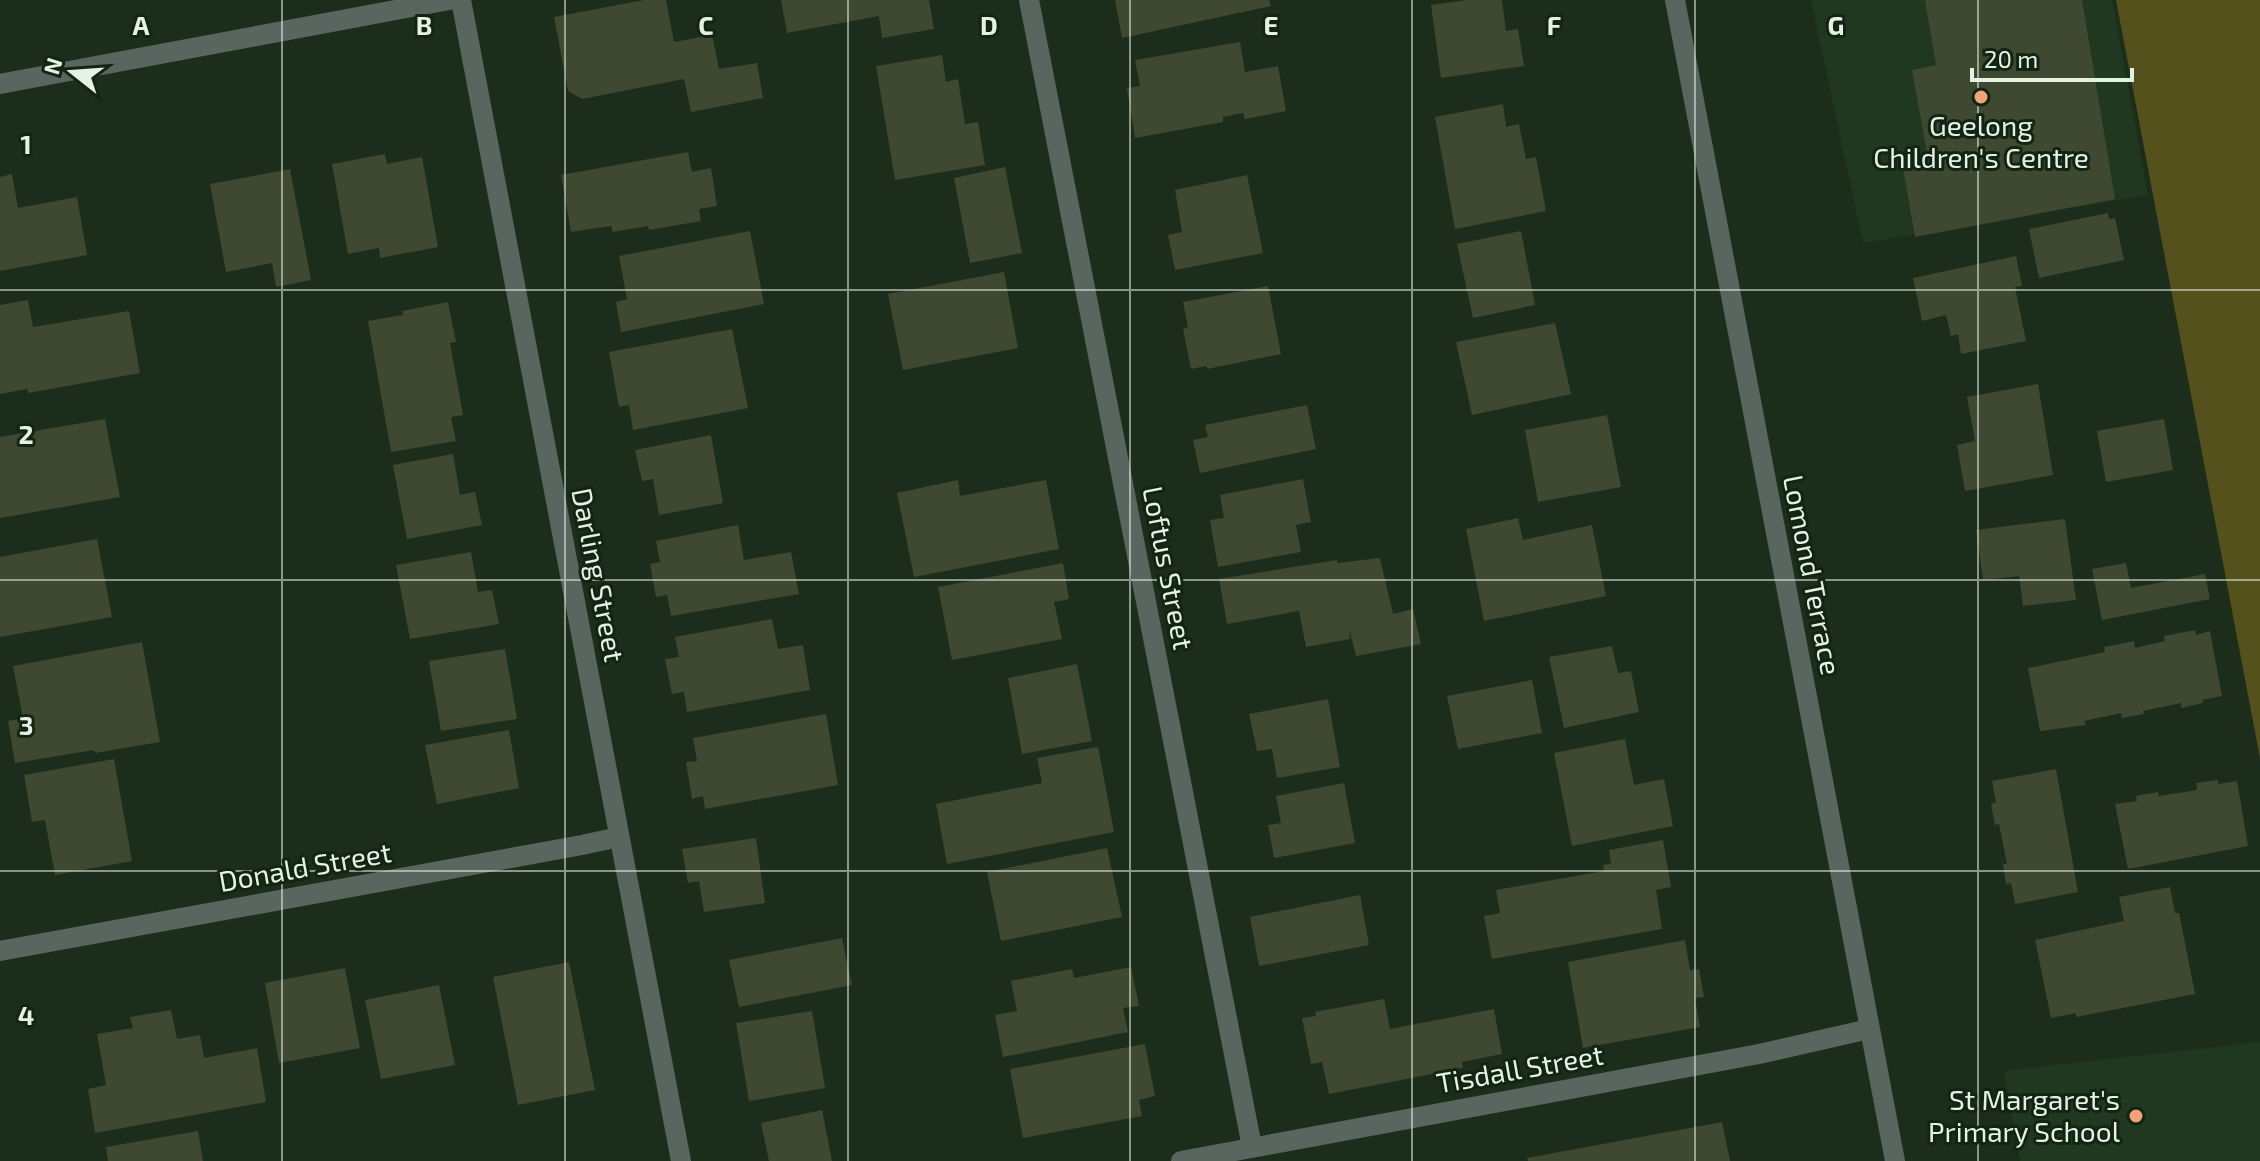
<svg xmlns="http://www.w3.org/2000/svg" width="2260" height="1161" viewBox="0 0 2260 1161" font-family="'Exo 2',sans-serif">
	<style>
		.built { fill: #213820 }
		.green { fill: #54511d }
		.building { fill: #3f4830 }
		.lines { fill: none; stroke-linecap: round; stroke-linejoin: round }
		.minor { stroke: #59655f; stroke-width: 20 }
		.grid { fill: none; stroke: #e5f1e4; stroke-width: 2; stroke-opacity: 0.55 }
		.poi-dot { fill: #f0a279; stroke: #122412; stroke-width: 3 }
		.labels { text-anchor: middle; stroke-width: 6; stroke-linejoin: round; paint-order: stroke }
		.poi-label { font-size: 28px; fill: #e5f1e4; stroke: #122412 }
		.street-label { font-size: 28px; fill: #e5f1e4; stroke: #122412 }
		.grid-label { font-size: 26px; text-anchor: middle; font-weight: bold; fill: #e5f1e4; stroke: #122412; stroke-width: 6; stroke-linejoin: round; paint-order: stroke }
	</style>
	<rect width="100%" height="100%" fill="#1c2e1b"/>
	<g class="built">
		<path d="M 1811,0 L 2112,0 L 2148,195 L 1863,243 Z"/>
		<path d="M 2260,1042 L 2260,1161 L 2020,1161 L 2004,1071 Z"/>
	</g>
	<path class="green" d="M 2116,0 L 2260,0 L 2260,758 Z"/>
	<g class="building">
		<path d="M 644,0 L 666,0 L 674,42 L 712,35 L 719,69 L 757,63 L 763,98 L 691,112 L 684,79 L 582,99 L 568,91 L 554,17 Z"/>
		<path d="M 781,0 L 929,0 L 934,29 L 882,38 L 879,16 L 787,33 Z"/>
		<path d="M 1115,0 L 1269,0 L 1271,6 L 1122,38 Z"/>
		<path d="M 1467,0 L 1502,0 L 1506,31 L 1518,29 L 1524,66 L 1441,78 L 1431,5 Z"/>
		<path d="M 1925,0 L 2082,0 L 2115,199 L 1915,237 L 1903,168 L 1929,163 L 1912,70 L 1936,65 Z"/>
		<path d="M 1240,42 L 1245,72 L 1278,66 L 1286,111 L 1245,119 L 1243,113 L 1223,117 L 1223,122 L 1135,138 L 1127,88 L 1140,86 L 1135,60 Z"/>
		<path d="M 942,55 L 946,82 L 958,79 L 965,124 L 978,122 L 985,165 L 895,180 L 876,66 Z"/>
		<path d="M 1503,104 L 1506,127 L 1519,124 L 1526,159 L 1536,157 L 1546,211 L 1455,229 L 1435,117 Z"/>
		<path d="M 688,152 L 692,172 L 711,168 L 717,206 L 699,209 L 701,221 L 649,230 L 648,226 L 613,232 L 611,226 L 571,232 L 561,175 Z"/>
		<path d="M 385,154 L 387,164 L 422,157 L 438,247 L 380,258 L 379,248 L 348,254 L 332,164 Z"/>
		<path d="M 1005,167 L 1022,253 L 970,263 L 954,178 Z"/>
		<path d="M 290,169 L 311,280 L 276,287 L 272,263 L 226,272 L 210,184 Z"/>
		<path d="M 12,174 L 18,208 L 77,197 L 87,255 L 0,271 L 0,177 Z"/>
		<path d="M 1247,175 L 1263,253 L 1175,270 L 1168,235 L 1182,232 L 1175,190 Z"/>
		<path d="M 2108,213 L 2109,219 L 2115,218 L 2124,260 L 2039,278 L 2029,229 Z"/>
		<path d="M 750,231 L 764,304 L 621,332 L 616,302 L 627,299 L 619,256 Z"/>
		<path d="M 1521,231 L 1535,305 L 1473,318 L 1457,244 Z"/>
		<path d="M 2016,256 L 2022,286 L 2015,287 L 2026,341 L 1961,354 L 1958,334 L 1951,336 L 1946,315 L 1922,321 L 1913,278 Z"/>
		<path d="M 1004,272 L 1018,348 L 903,370 L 888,294 Z"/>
		<path d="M 1268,286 L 1281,354 L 1207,369 L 1206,366 L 1191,369 L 1183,329 L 1188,327 L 1183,302 Z"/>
		<path d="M 28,300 L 33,327 L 129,311 L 140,373 L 28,393 L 27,389 L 0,394 L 0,305 Z"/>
		<path d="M 448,302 L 456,342 L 450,343 L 463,415 L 451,417 L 456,441 L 391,452 L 368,321 L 403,315 L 402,311 Z"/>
		<path d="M 1555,323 L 1571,394 L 1472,415 L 1456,342 Z"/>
		<path d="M 732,329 L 748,408 L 633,430 L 629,405 L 619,407 L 609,352 Z"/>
		<path d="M 2038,384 L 2053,475 L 1965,491 L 1957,445 L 1975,441 L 1967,397 Z"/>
		<path d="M 1307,405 L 1316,449 L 1200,473 L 1193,440 L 1208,437 L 1205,425 Z"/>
		<path d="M 1607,415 L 1621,487 L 1538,502 L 1525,430 Z"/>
		<path d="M 105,419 L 120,497 L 0,518 L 0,437 Z"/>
		<path d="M 2164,419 L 2173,470 L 2106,482 L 2097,431 Z"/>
		<path d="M 711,435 L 723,503 L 659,515 L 653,479 L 642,481 L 635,450 Z"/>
		<path d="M 453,454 L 460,495 L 475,492 L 482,525 L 407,539 L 393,465 Z"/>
		<path d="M 1303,479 L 1311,522 L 1296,525 L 1301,552 L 1218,567 L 1210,520 L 1224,518 L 1220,495 Z"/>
		<path d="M 958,480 L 960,496 L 1046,480 L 1059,549 L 914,577 L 897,493 Z"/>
		<path d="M 1518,518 L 1523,540 L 1592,525 L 1606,596 L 1484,621 L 1466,529 Z"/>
		<path d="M 2065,519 L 2076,600 L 2023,606 L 2019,576 L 1983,580 L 1976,530 Z"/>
		<path d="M 738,525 L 744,560 L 791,552 L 799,594 L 671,616 L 667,595 L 656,597 L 650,564 L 660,562 L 656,541 Z"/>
		<path d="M 97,539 L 112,617 L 0,637 L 0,557 Z"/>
		<path d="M 471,552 L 478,592 L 492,590 L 499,624 L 410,639 L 396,565 Z"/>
		<path d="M 1380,558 L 1393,614 L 1413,609 L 1421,644 L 1356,656 L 1349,628 L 1350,639 L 1306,647 L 1299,611 L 1227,624 L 1219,579 L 1337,560 L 1337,563 Z"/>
		<path d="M 1063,563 L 1069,599 L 1054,602 L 1062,639 L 952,660 L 938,587 Z"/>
		<path d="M 2126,563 L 2131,588 L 2205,574 L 2210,599 L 2102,620 L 2092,569 Z"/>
		<path d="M 772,619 L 778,649 L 803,645 L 810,690 L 687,712 L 684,692 L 672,694 L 665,659 L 679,657 L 675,637 Z"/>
		<path d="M 2195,630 L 2196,635 L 2210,631 L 2222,696 L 2202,700 L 2203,703 L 2181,708 L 2181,703 L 2143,711 L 2144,714 L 2122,718 L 2121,713 L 2084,721 L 2086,725 L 2040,731 L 2028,668 L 2105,652 L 2104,647 L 2134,641 L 2135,648 L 2165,641 L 2164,636 Z"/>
		<path d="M 142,642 L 160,742 L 95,753 L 94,750 L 15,763 L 8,721 L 23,718 L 13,666 Z"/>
		<path d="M 1612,646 L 1618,673 L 1631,671 L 1639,712 L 1564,728 L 1549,657 Z"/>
		<path d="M 505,649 L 517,719 L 441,731 L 429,661 Z"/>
		<path d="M 1077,664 L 1092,741 L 1022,754 L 1008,678 Z"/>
		<path d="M 1532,680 L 1542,733 L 1458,749 L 1447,696 Z"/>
		<path d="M 1328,699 L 1340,767 L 1277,778 L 1272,749 L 1257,751 L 1249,714 Z"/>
		<path d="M 826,714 L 838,785 L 705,809 L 703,796 L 692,799 L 686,762 L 697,761 L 693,738 Z"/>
		<path d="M 509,730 L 519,788 L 437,804 L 425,745 Z"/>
		<path d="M 1625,739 L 1634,785 L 1664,779 L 1673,826 L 1572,846 L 1554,753 Z"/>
		<path d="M 1098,747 L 1114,832 L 947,864 L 936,804 L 1042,783 L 1037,758 Z"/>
		<path d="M 114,759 L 132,861 L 55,875 L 45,820 L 32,822 L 24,775 Z"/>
		<path d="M 2056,769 L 2078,892 L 2015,904 L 2011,883 L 2006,884 L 2003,864 L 2007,864 L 1999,824 L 1995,825 L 1991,804 L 1996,802 L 1992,781 Z"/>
		<path d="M 2218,780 L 2218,784 L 2237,781 L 2248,846 L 2128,869 L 2115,804 L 2137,801 L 2136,796 L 2158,792 L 2159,796 L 2197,790 L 2196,783 Z"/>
		<path d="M 1344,783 L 1355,843 L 1274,858 L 1268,825 L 1281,823 L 1276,796 Z"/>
		<path d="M 756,838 L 765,903 L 704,912 L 699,881 L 688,883 L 682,849 Z"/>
		<path d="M 1663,840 L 1671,887 L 1656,890 L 1662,929 L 1492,959 L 1484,916 L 1500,913 L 1496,890 L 1604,871 L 1603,865 L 1611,864 L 1609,850 Z"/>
		<path d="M 1107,848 L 1122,917 L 1001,941 L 987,872 Z"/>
		<path d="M 2170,887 L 2175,913 L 2179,913 L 2195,994 L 2076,1017 L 2076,1013 L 2051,1018 L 2035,940 L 2124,921 L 2119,897 Z"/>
		<path d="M 1360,895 L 1369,945 L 1259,966 L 1250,917 Z"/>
		<path d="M 842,938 L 852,985 L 739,1007 L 729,960 Z"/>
		<path d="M 1685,940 L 1690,970 L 1699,969 L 1704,997 L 1695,998 L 1700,1027 L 1583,1048 L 1568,962 Z"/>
		<path d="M 569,962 L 595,1090 L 518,1105 L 493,977 Z"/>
		<path d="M 1131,967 L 1139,1006 L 1123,1008 L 1128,1032 L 1003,1057 L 995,1015 L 1017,1011 L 1011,981 L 1072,969 L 1074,978 Z"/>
		<path d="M 345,968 L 360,1048 L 279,1063 L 265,983 Z"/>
		<path d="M 439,985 L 455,1065 L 381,1079 L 365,1000 Z"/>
		<path d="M 1384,999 L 1390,1029 L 1494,1009 L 1502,1054 L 1462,1062 L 1463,1068 L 1329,1094 L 1322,1062 L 1311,1064 L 1302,1018 L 1316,1016 L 1315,1012 Z"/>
		<path d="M 171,1010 L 177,1039 L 200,1035 L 204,1058 L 257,1048 L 266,1102 L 95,1133 L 88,1089 L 106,1085 L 97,1034 L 133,1028 L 130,1017 Z"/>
		<path d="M 812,1011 L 825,1088 L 749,1101 L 736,1023 Z"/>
		<path d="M 1145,1044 L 1155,1096 L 1139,1100 L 1142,1116 L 1023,1138 L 1010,1069 Z"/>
		<path d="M 822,1110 L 832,1161 L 769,1161 L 761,1123 Z"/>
		<path d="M 1722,1122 L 1730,1161 L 1528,1161 L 1527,1158 Z"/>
		<path d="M 198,1131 L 203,1161 L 108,1161 L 106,1147 Z"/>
	</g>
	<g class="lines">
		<g class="minor">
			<path d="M 461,0 L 681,1161"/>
			<path d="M 1029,0 L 1252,1147"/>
			<path d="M 1675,0 L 1895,1161"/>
			<path d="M 0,84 L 449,0"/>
			<path d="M 0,951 L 582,845 L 619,837"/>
			<path d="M 1181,1161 L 1759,1054 L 1869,1029"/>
		</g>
	</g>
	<path class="grid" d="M 282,0 L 282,1161M 565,0 L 565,1161M 848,0 L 848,1161M 1130,0 L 1130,1161M 1412,0 L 1412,1161M 1695,0 L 1695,1161M 1978,0 L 1978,1161M 0,290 L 2260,290M 0,580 L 2260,580M 0,871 L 2260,871"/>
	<g class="poi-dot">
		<circle cx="1981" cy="97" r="8"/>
		<circle cx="2136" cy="1116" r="8"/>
	</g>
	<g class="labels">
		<g class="poi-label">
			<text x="1981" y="136">Geelong<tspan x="1981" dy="32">Children's Centre</tspan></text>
			<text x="2120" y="1110" text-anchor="end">St Margaret's<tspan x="2120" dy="32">Primary School</tspan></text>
		</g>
		<g class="street-label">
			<text transform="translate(1168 568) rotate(79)" y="10">Loftus Street</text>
			<text transform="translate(598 575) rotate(79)" y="10">Darling Street</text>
			<text transform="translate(1812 575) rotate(79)" y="10">Lomond Terrace</text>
			<text transform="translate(305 867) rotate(-10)" y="10">Donald Street</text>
			<text transform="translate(1520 1069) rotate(-10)" y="10">Tisdall Street</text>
		</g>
	</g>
	<g class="grid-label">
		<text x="141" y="35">A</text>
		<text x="424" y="35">B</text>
		<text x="706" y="35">C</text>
		<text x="989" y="35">D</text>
		<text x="1271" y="35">E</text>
		<text x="1554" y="35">F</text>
		<text x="1836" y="35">G</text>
		<text x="26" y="154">1</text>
		<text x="26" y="444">2</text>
		<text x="26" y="735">3</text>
		<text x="26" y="1025">4</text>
	</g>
	<g transform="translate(72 72) rotate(287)" stroke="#122412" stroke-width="6" paint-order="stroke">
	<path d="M0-6L14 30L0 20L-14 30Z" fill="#e5f1e4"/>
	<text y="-12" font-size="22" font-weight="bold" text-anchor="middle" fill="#e5f1e4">N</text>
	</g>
	<path d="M1972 68v12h160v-12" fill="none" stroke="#e5f1e4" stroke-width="4"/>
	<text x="1984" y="68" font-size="24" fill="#e5f1e4" stroke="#122412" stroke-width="6" paint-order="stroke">20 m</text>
</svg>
